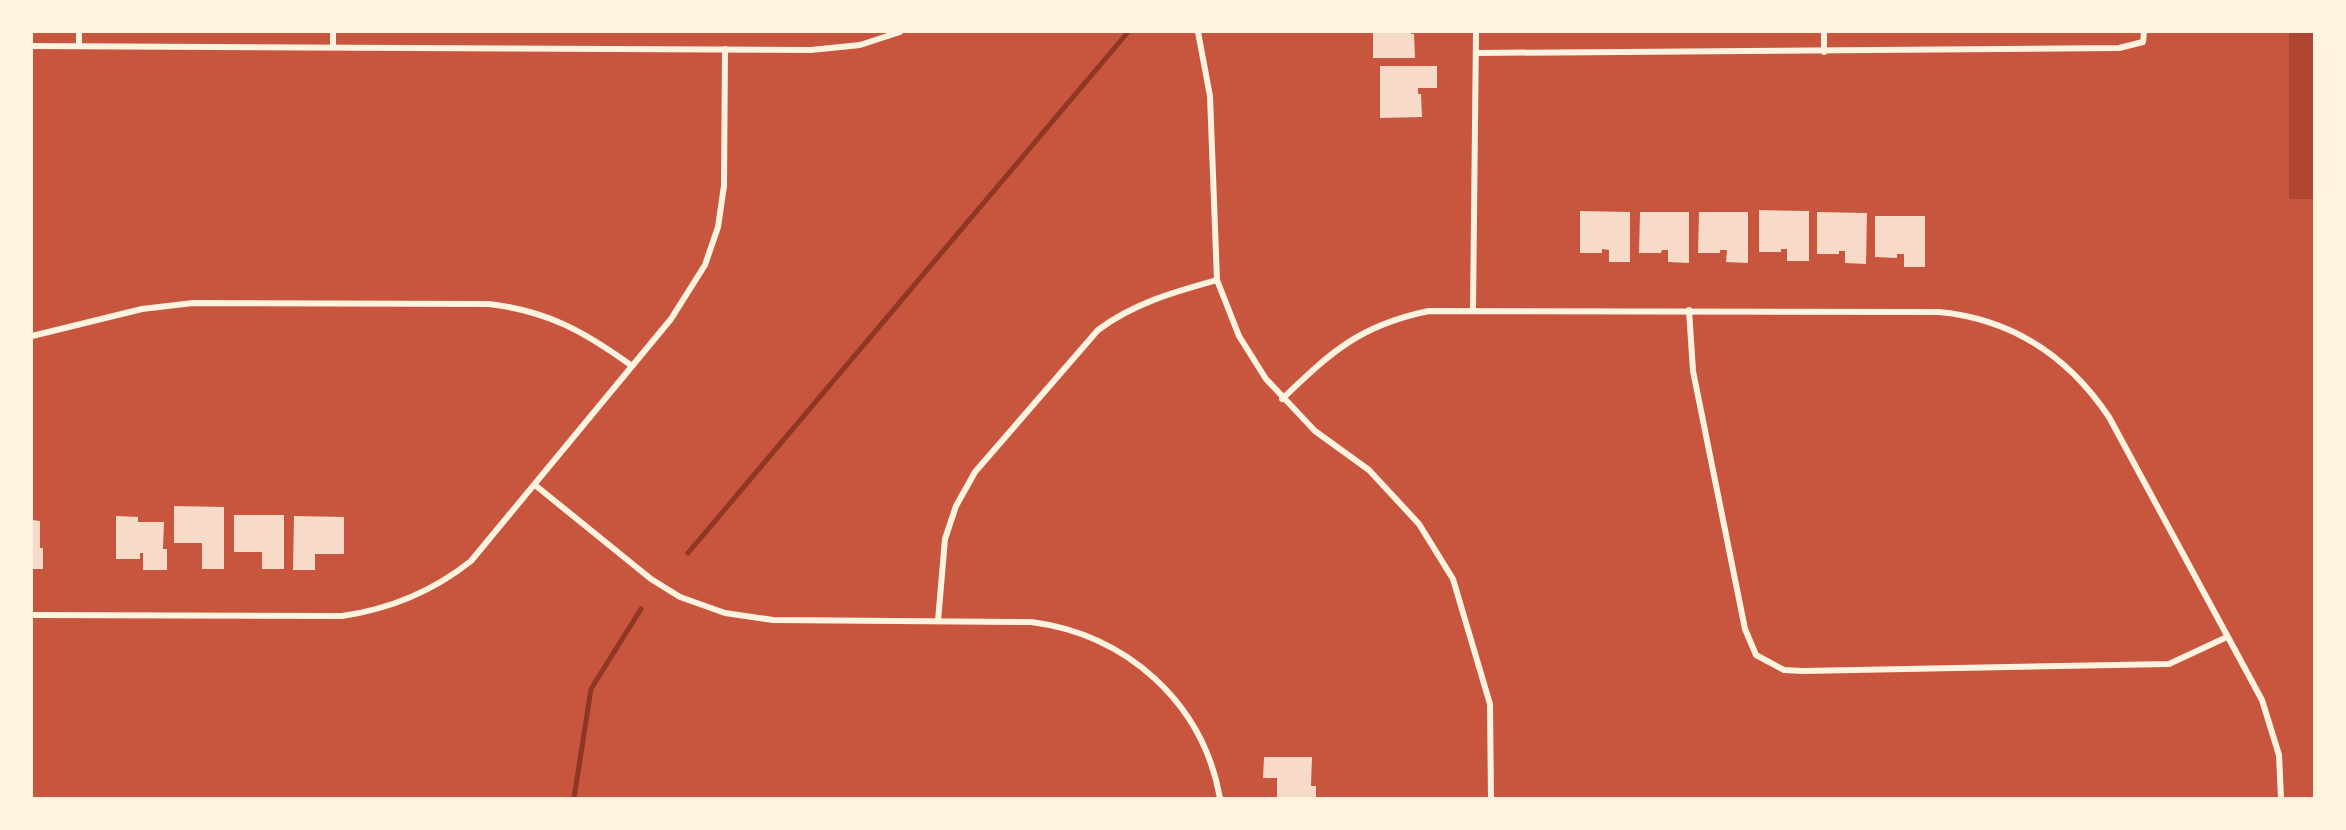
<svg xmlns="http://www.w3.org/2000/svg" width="2346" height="830" viewBox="0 0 2346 830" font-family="'Golos Text',sans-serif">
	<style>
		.green { fill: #ae4732 }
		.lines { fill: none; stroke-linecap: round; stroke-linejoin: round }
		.stream { stroke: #8f3625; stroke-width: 5 }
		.building { fill: #f7dbc8 }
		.minor { stroke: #fff3e0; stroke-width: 6 }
	</style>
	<rect width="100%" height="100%" fill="#c8553d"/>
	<rect class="green" x="2289" y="32" width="25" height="167"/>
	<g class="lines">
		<g class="stream">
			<path d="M 688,553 L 1128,32"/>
			<path d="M 574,798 L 591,689 L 641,609"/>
		</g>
	</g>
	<g class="building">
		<path d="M 1373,32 L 1411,32 L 1411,34 L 1414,34 L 1415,58 L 1373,58 Z"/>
		<path d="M 1380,66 L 1437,66 L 1437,88 L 1418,88 L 1418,94 L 1421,94 L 1422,117 L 1380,118 Z"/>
		<path d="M 1759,210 L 1809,211 L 1809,261 L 1787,261 L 1787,249 L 1781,249 L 1781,252 L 1759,252 Z"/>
		<path d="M 1580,211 L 1630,212 L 1630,262 L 1609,262 L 1609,250 L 1602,249 L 1602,253 L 1580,253 Z"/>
		<path d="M 1640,212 L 1689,212 L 1689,263 L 1668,262 L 1668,250 L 1662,250 L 1661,253 L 1639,253 Z"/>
		<path d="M 1699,212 L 1748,212 L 1748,263 L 1726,262 L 1727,250 L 1720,250 L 1720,253 L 1698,253 Z"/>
		<path d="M 1817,212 L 1867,213 L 1866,264 L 1845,263 L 1845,251 L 1839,251 L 1839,254 L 1817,254 Z"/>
		<path d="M 1875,216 L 1925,216 L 1925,267 L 1904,267 L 1904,254 L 1897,254 L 1897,258 L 1875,257 Z"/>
		<path d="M 174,506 L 224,507 L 224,569 L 202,569 L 202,543 L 174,543 Z"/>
		<path d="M 234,515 L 284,515 L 284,569 L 262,569 L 262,552 L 234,552 Z"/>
		<path d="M 116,516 L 138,517 L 138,522 L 164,522 L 163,549 L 167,549 L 167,570 L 143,570 L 143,553 L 140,553 L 140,559 L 116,559 Z"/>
		<path d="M 294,516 L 344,517 L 344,554 L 315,554 L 315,570 L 293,570 Z"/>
		<path d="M 32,520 L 40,521 L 40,548 L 43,548 L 43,569 L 32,569 Z"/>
		<path d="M 1264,757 L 1312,757 L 1311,786 L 1316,786 L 1316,798 L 1277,798 L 1277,778 L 1263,778 Z"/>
	</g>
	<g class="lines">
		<g class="minor">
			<path d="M 1198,32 L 1210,96 L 1217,280 L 1239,336 L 1266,379 L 1315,431 L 1369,470 L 1419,524 L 1453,579 L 1490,704 L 1491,798"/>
			<path d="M 1824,32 L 1824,52"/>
			<path d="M 32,46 L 811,50 L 860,45 L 900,32"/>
			<path d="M 79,46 L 79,32"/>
			<path d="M 333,47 L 333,32"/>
			<path d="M 1476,53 L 2119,48 L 2143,42 L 2144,32"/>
			<path d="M 1473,310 L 1476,32"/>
			<path d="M 1689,310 L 1693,371 L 1745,629 L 1756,655 L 1784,670 L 1803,671 L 2169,664 L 2227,637"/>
			<path d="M 32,336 L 142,309 L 193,303 L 489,304 C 548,311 585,332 632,366"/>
			<path d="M 1282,399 C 1331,352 1360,325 1429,311 L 1939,312 C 2012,319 2068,356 2109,417 L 2262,700 L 2279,755 L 2281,798"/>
			<path d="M 535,485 L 651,579 L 680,597 L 725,613 L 773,620 L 1031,622 C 1127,634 1203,703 1220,798"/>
			<path d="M 32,615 L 342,616 C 391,609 432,592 471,561 L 671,319 L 705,265 L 718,227 L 724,186 L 725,49"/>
			<path d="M 938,621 L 945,539 L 956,506 L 975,472 L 1098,330 C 1134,303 1174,292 1217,280"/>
		</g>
	</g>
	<rect width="2346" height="830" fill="none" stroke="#fff3e0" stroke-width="66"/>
</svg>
